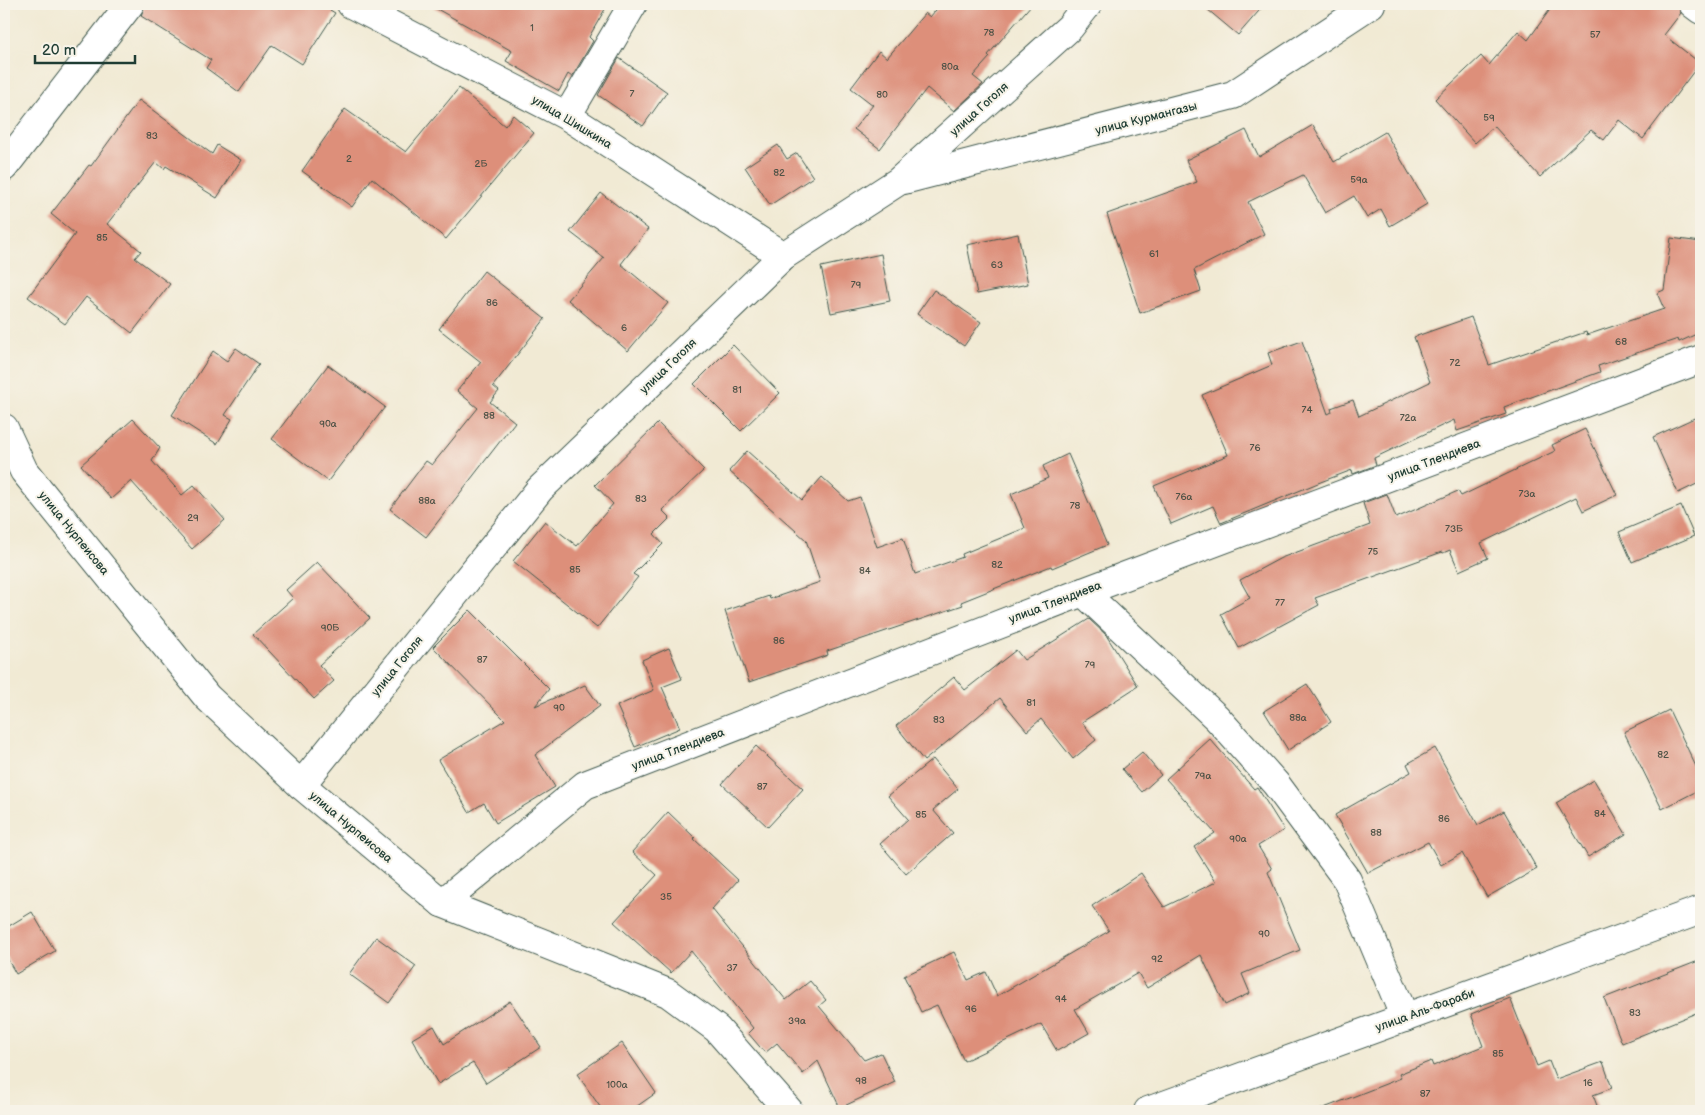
<svg xmlns="http://www.w3.org/2000/svg" width="1705" height="1115" viewBox="0 0 1705 1115" font-family="'Balsamiq Sans',sans-serif">
	<style>
		.building { fill: #dd8f7a }
		.lines { fill: none; stroke-linecap: round; stroke-linejoin: round }
		.street-casing { stroke: #3e574c; stroke-width: 30 }
		.secondary-casing { stroke: #3e574c; stroke-width: 30 }
		.street { stroke: #fff; stroke-width: 28 }
		.secondary { stroke: #fff; stroke-width: 28 }
		.labels { text-anchor: middle; stroke-width: 4; stroke-linejoin: round; paint-order: stroke }
		.number-label { font-size: 10px; fill: #4e5246 }
		.street-label { font-size: 12px; fill: #1f3d34; stroke: #f7f3e8 }
	</style>
	<rect width="100%" height="100%" fill="#f7f3e8"/>
	<filter id="ink" filterUnits="userSpaceOnUse"><feTurbulence type="fractalNoise" baseFrequency=".02" numOctaves="2"/><feDisplacementMap in="SourceGraphic" scale="10" xChannelSelector="R" yChannelSelector="G"/><feConvolveMatrix kernelMatrix="1 2 1 2 8 2 1 2 1" color-interpolation-filters="sRGB"/></filter>
	<filter id="wash" filterUnits="userSpaceOnUse"><feTurbulence type="fractalNoise" baseFrequency=".0096" numOctaves="4" result="noise"/><feDisplacementMap in="SourceGraphic" scale="20" xChannelSelector="R" yChannelSelector="G"/><feGaussianBlur stdDeviation="1.12" result="paint"/><feColorMatrix in="noise" values="0 0 0 0 0 0 0 0 0 0 0 0 0 0 0 0 0 1.4 0 .05"/><feComposite in="paint" operator="in"/></filter>
	<g filter="url(#wash)">
		<rect width="100%" height="100%" fill="#f1ead4"/>
		<g id="blocks">
			<g class="building">
				<path d="M 145,4 L 320,4 L 335,13 L 302,64 L 272,45 L 239,92 L 206,68 L 211,60 L 141,16 Z"/>
				<path d="M 428,4 L 608,4 L 589,37 L 593,41 L 572,77 L 568,74 L 559,91 L 506,61 L 512,51 Z"/>
				<path d="M 941,4 L 1032,4 L 988,55 L 990,57 L 973,76 L 983,84 L 954,111 L 927,88 L 880,149 L 854,129 L 873,105 L 851,88 L 879,51 L 887,58 L 925,13 L 930,17 Z"/>
				<path d="M 1201,4 L 1265,4 L 1238,35 Z"/>
				<path d="M 1554,4 L 1678,4 L 1681,13 L 1664,35 L 1700,63 L 1643,139 L 1619,120 L 1604,140 L 1591,130 L 1540,177 L 1494,126 L 1475,143 L 1435,99 L 1481,56 L 1489,65 L 1518,31 L 1528,40 Z"/>
				<path d="M 619,58 L 667,92 L 643,126 L 598,95 Z"/>
				<path d="M 459,88 L 505,126 L 513,115 L 534,133 L 446,239 L 372,178 L 352,207 L 302,171 L 345,109 L 406,152 Z"/>
				<path d="M 139,100 L 212,154 L 217,145 L 241,160 L 217,198 L 166,166 L 164,169 L 156,162 L 107,224 L 141,251 L 135,258 L 170,284 L 132,333 L 86,297 L 65,324 L 28,297 L 75,234 L 51,214 L 89,165 L 91,166 Z"/>
				<path d="M 1313,125 L 1334,162 L 1385,132 L 1427,204 L 1390,226 L 1381,209 L 1367,218 L 1354,196 L 1325,213 L 1303,175 L 1248,202 L 1264,234 L 1194,270 L 1201,291 L 1140,313 L 1107,214 L 1197,182 L 1186,160 L 1246,130 L 1259,157 Z"/>
				<path d="M 778,145 L 787,159 L 797,153 L 813,177 L 770,205 L 745,167 Z"/>
				<path d="M 601,193 L 648,229 L 621,264 L 668,303 L 628,351 L 568,300 L 604,258 L 570,232 Z"/>
				<path d="M 1018,234 L 1028,284 L 977,294 L 967,245 Z"/>
				<path d="M 1671,238 L 1701,242 L 1701,261 L 1698,282 L 1701,288 L 1701,332 L 1679,342 L 1678,339 L 1598,366 L 1600,372 L 1504,407 L 1506,414 L 1457,431 L 1454,420 L 1374,458 L 1376,465 L 1353,474 L 1352,470 L 1318,483 L 1221,523 L 1213,506 L 1171,524 L 1154,486 L 1228,455 L 1202,395 L 1272,365 L 1268,353 L 1302,341 L 1328,414 L 1332,412 L 1331,408 L 1353,400 L 1359,416 L 1430,382 L 1414,337 L 1471,317 L 1489,365 L 1586,332 L 1587,335 L 1664,309 L 1657,293 L 1664,290 Z"/>
				<path d="M 881,254 L 890,301 L 831,313 L 821,267 Z"/>
				<path d="M 484,271 L 545,319 L 493,386 L 499,391 L 490,402 L 515,422 L 426,537 L 390,509 L 426,461 L 432,465 L 478,408 L 457,391 L 481,362 L 439,329 Z"/>
				<path d="M 934,290 L 981,322 L 964,346 L 917,314 Z"/>
				<path d="M 733,345 L 780,393 L 741,431 L 694,384 Z"/>
				<path d="M 236,348 L 259,364 L 225,415 L 232,419 L 217,444 L 172,415 L 213,351 L 227,361 Z"/>
				<path d="M 328,365 L 385,407 L 328,481 L 272,439 Z"/>
				<path d="M 1701,415 L 1701,482 L 1678,493 L 1653,437 Z"/>
				<path d="M 133,419 L 160,448 L 152,461 L 182,495 L 194,485 L 225,520 L 192,549 L 131,481 L 111,499 L 81,465 Z"/>
				<path d="M 658,423 L 704,470 L 662,510 L 670,518 L 654,534 L 663,544 L 633,574 L 638,577 L 597,628 L 513,561 L 545,521 L 577,546 L 613,504 L 595,485 Z"/>
				<path d="M 1585,429 L 1617,495 L 1583,511 L 1576,497 L 1481,543 L 1488,558 L 1459,571 L 1450,550 L 1443,553 L 1442,552 L 1315,598 L 1319,605 L 1239,648 L 1221,614 L 1250,598 L 1240,580 L 1281,558 L 1370,525 L 1363,503 L 1387,494 L 1396,518 L 1458,491 L 1461,496 L 1555,451 L 1552,445 Z"/>
				<path d="M 747,451 L 802,500 L 822,477 L 848,501 L 860,497 L 877,547 L 903,538 L 915,574 L 963,557 L 962,554 L 1025,528 L 1011,494 L 1048,478 L 1043,466 L 1068,454 L 1107,545 L 1052,568 L 1051,566 L 961,602 L 963,605 L 827,651 L 828,655 L 749,682 L 725,611 L 769,596 L 770,599 L 820,582 L 806,540 L 729,471 Z"/>
				<path d="M 1681,506 L 1694,536 L 1632,562 L 1619,532 Z"/>
				<path d="M 317,562 L 370,618 L 319,665 L 334,681 L 314,699 L 253,634 L 293,598 L 286,590 Z"/>
				<path d="M 470,610 L 549,689 L 535,706 L 585,685 L 600,706 L 535,755 L 555,787 L 496,823 L 484,803 L 469,812 L 438,760 L 505,720 L 433,647 Z"/>
				<path d="M 1089,619 L 1106,635 L 1138,686 L 1082,722 L 1096,740 L 1073,759 L 1041,719 L 1027,731 L 1000,698 L 924,761 L 896,726 L 954,677 L 965,690 L 1016,650 L 1024,660 Z"/>
				<path d="M 669,648 L 682,679 L 662,687 L 680,728 L 635,747 L 617,706 L 654,690 L 642,660 Z"/>
				<path d="M 1307,684 L 1331,722 L 1288,750 L 1264,711 Z"/>
				<path d="M 1669,710 L 1701,777 L 1701,789 L 1662,809 L 1624,732 Z"/>
				<path d="M 1210,739 L 1254,789 L 1257,787 L 1284,830 L 1258,846 L 1272,869 L 1268,872 L 1300,950 L 1242,974 L 1250,993 L 1225,1005 L 1201,955 L 1147,988 L 1138,973 L 1075,1009 L 1089,1033 L 1057,1051 L 1041,1024 L 964,1061 L 937,1005 L 921,1012 L 904,976 L 954,952 L 968,980 L 986,972 L 997,996 L 1109,931 L 1092,906 L 1141,873 L 1164,907 L 1216,882 L 1194,847 L 1215,833 L 1166,779 Z"/>
				<path d="M 756,746 L 803,789 L 768,827 L 722,784 Z"/>
				<path d="M 1435,748 L 1478,825 L 1504,811 L 1537,869 L 1487,897 L 1462,853 L 1441,865 L 1428,842 L 1368,873 L 1335,815 L 1411,772 L 1407,764 Z"/>
				<path d="M 1142,752 L 1161,775 L 1142,792 L 1122,769 Z"/>
				<path d="M 933,759 L 958,789 L 933,810 L 953,833 L 906,874 L 880,844 L 908,819 L 888,796 Z"/>
				<path d="M 1594,780 L 1626,834 L 1588,857 L 1556,803 Z"/>
				<path d="M 668,812 L 695,838 L 694,839 L 738,880 L 712,909 L 786,1000 L 810,981 L 826,1000 L 819,1006 L 864,1060 L 881,1053 L 895,1082 L 840,1108 L 818,1061 L 803,1074 L 777,1043 L 765,1053 L 748,1033 L 753,1028 L 691,951 L 671,973 L 614,922 L 657,875 L 632,852 Z"/>
				<path d="M 32,912 L 55,951 L 16,974 L 4,953 L 4,929 Z"/>
				<path d="M 376,937 L 416,966 L 389,1003 L 349,974 Z"/>
				<path d="M 1701,960 L 1701,1011 L 1622,1043 L 1604,998 Z"/>
				<path d="M 1510,998 L 1537,1066 L 1549,1061 L 1556,1079 L 1603,1062 L 1612,1088 L 1593,1095 L 1599,1111 L 1320,1111 L 1319,1110 L 1401,1078 L 1399,1074 L 1431,1061 L 1433,1066 L 1483,1046 L 1471,1014 Z"/>
				<path d="M 510,1001 L 541,1047 L 486,1083 L 473,1063 L 438,1084 L 412,1039 L 434,1026 L 444,1044 Z"/>
				<path d="M 622,1043 L 656,1093 L 630,1111 L 603,1111 L 577,1074 Z"/>
			</g>
		</g>
	</g>
	<g filter="url(#ink)">
		<use href="#blocks" fill-opacity="0" stroke="#3e574c" stroke-width="1"/>
		<g class="lines">
			<defs>
				<g id="street">
					<path d="M 351,4 L 567,116 L 783,256"/>
					<path d="M 1693,4 L 1701,10"/>
					<path d="M 567,116 L 633,4"/>
					<path d="M 4,167 L 130,4"/>
					<path d="M 904,180 L 1233,95 L 1371,4"/>
					<path d="M 4,428 L 24,471 L 207,697 L 301,785 L 442,903 L 668,993 L 717,1029 L 789,1111"/>
					<path d="M 1083,592 L 1217,718 L 1276,784 L 1347,880 L 1405,1018"/>
					<path d="M 301,785 L 540,489 L 783,256 L 899,181 L 1070,27 L 1088,4"/>
					<path d="M 442,903 L 585,785 L 1083,592 L 1701,359"/>
				</g>
				<path id="secondary" d="M 1148,1111 L 1701,910"/>
			</defs>
			<use href="#street" class="street-casing"/>
			<use href="#secondary" class="secondary-casing"/>
			<use href="#street" class="street"/>
			<use href="#secondary" class="secondary"/>
		</g>
	</g>
	<g class="labels">
		<g class="number-label">
			<text x="532" y="31">1</text>
			<text x="989" y="36">78</text>
			<text x="1595" y="38">57</text>
			<text x="950" y="70">80а</text>
			<text x="632" y="97">7</text>
			<text x="882" y="98">80</text>
			<text x="1489" y="121">59</text>
			<text x="152" y="139">83</text>
			<text x="349" y="162">2</text>
			<text x="481" y="167">2Б</text>
			<text x="779" y="176">82</text>
			<text x="1359" y="183">59а</text>
			<text x="102" y="241">85</text>
			<text x="1154" y="257">61</text>
			<text x="997" y="268">63</text>
			<text x="856" y="288">79</text>
			<text x="492" y="306">86</text>
			<text x="624" y="331">6</text>
			<text x="1621" y="345">68</text>
			<text x="1455" y="366">72</text>
			<text x="737" y="393">81</text>
			<text x="1307" y="413">74</text>
			<text x="489" y="419">88</text>
			<text x="1408" y="421">72а</text>
			<text x="328" y="427">90а</text>
			<text x="1255" y="451">76</text>
			<text x="1527" y="497">73а</text>
			<text x="1184" y="500">76а</text>
			<text x="641" y="502">83</text>
			<text x="427" y="504">88а</text>
			<text x="1075" y="509">78</text>
			<text x="193" y="521">29</text>
			<text x="1454" y="532">73Б</text>
			<text x="1373" y="555">75</text>
			<text x="997" y="568">82</text>
			<text x="575" y="573">85</text>
			<text x="865" y="574">84</text>
			<text x="1280" y="606">77</text>
			<text x="330" y="631">90Б</text>
			<text x="779" y="644">86</text>
			<text x="482" y="663">87</text>
			<text x="1090" y="668">79</text>
			<text x="1031" y="706">81</text>
			<text x="559" y="711">90</text>
			<text x="1298" y="721">88а</text>
			<text x="939" y="723">83</text>
			<text x="1663" y="758">82</text>
			<text x="1203" y="779">79а</text>
			<text x="762" y="790">87</text>
			<text x="1600" y="817">84</text>
			<text x="921" y="818">85</text>
			<text x="1444" y="822">86</text>
			<text x="1376" y="836">88</text>
			<text x="1238" y="842">90а</text>
			<text x="666" y="900">35</text>
			<text x="1264" y="937">90</text>
			<text x="1157" y="962">92</text>
			<text x="732" y="971">37</text>
			<text x="1061" y="1002">94</text>
			<text x="971" y="1012">96</text>
			<text x="1635" y="1016">83</text>
			<text x="797" y="1024">39а</text>
			<text x="1498" y="1057">85</text>
			<text x="861" y="1084">98</text>
			<text x="1588" y="1086">16</text>
			<text x="617" y="1088">100а</text>
			<text x="1425" y="1097">87</text>
		</g>
		<g class="street-label">
			<text transform="translate(979 109) rotate(-42)" y="4">улица Гоголя</text>
			<text transform="translate(1146 118) rotate(-14)" y="4">улица Курмангазы</text>
			<text transform="translate(572 122) rotate(31)" y="4">улица Шишкина</text>
			<text transform="translate(668 366) rotate(-44)" y="4">улица Гоголя</text>
			<text transform="translate(1434 460) rotate(-21)" y="4">улица Тлендиева</text>
			<text transform="translate(74 533) rotate(51)" y="4">улица Нурпеисова</text>
			<text transform="translate(1055 602) rotate(-21)" y="4">улица Тлендиева</text>
			<text transform="translate(397 666) rotate(-51)" y="4">улица Гоголя</text>
			<text transform="translate(678 749) rotate(-21)" y="4">улица Тлендиева</text>
			<text transform="translate(351 827) rotate(40)" y="4">улица Нурпеисова</text>
			<text transform="translate(1425 1010) rotate(-20)" y="4">улица Аль-Фараби</text>
		</g>
	</g>
	<rect width="1705" height="1115" fill="none" stroke="#f7f3e8" stroke-width="20"/>
	<path d="M35 55v8h100v-8" fill="none" stroke="#1f3d34" stroke-width="2.5"/>
	<text x="42" y="55" font-size="15" fill="#1f3d34" stroke="#f7f3e8" stroke-width="4" paint-order="stroke">20 m</text>
</svg>
